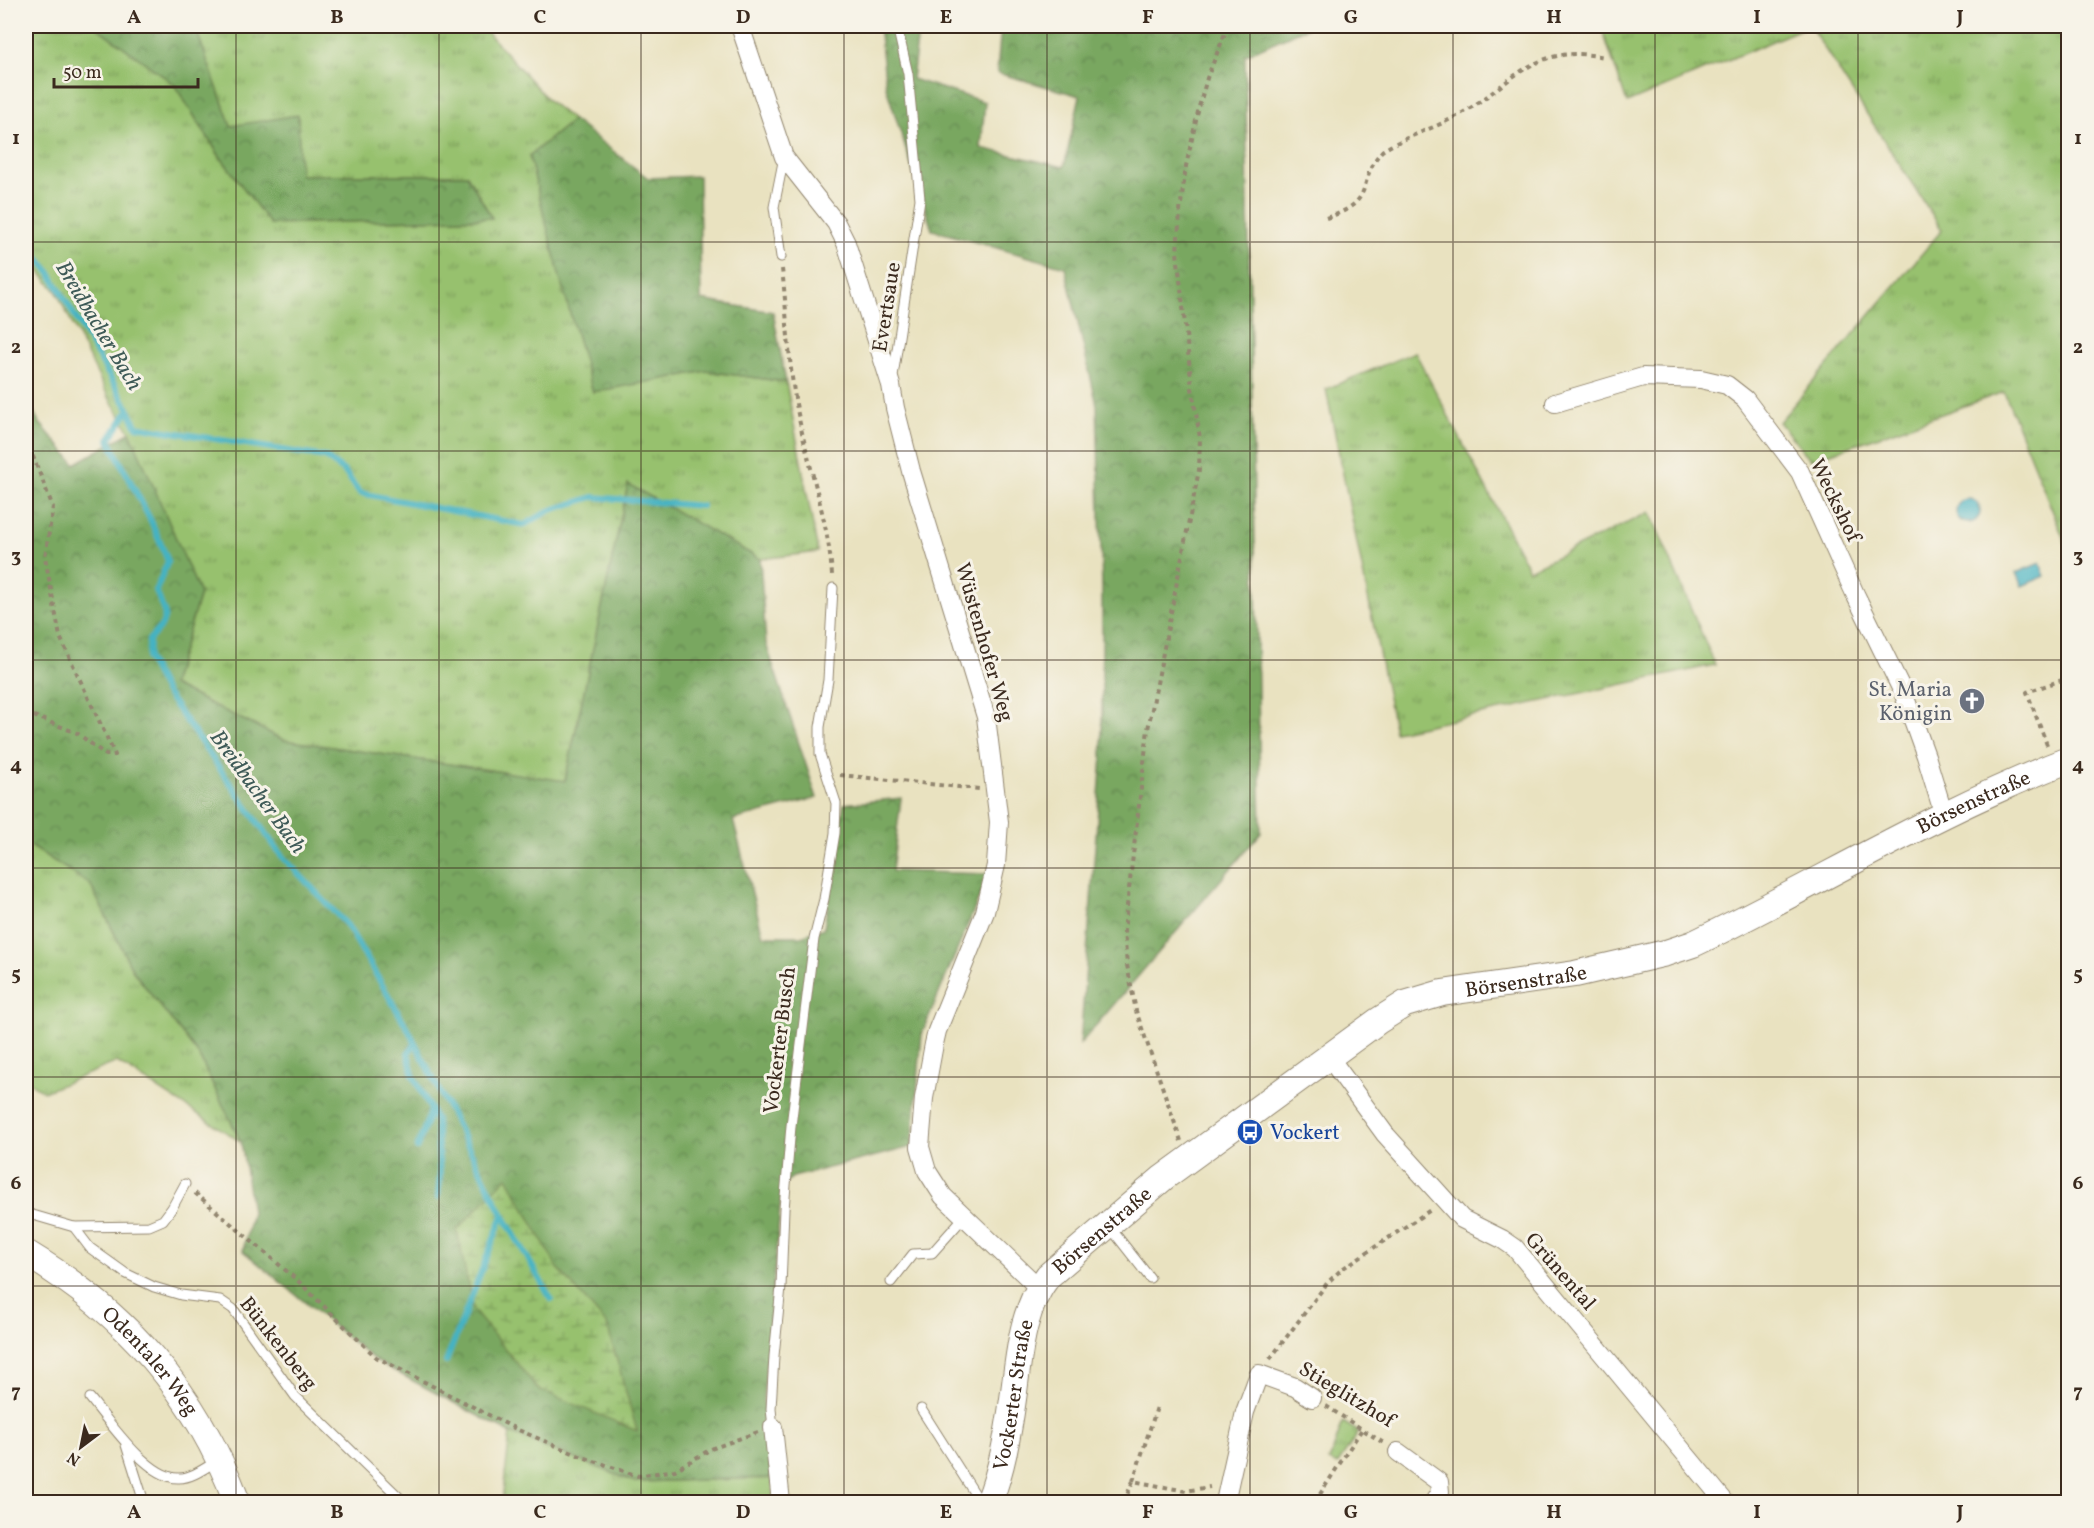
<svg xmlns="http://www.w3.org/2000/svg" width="2094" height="1528" viewBox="0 0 2094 1528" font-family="Vollkorn,serif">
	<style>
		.grass { fill: url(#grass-tufts); stroke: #697646; stroke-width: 1.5 }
		.forest { fill: url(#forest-crowns); stroke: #5a6840; stroke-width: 1.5 }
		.wetland { fill: url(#wetland-marsh); stroke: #697646; stroke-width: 1.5 }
		.water { fill: #45b2c2; stroke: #406e70; stroke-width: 1.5 }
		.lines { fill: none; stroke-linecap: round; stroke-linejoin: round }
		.stream { stroke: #45b2c2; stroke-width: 6 }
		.lane-casing { stroke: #92866f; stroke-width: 11 }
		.street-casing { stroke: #92866f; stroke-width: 20 }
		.secondary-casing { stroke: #92866f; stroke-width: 28 }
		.path { stroke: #92866f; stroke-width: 4; stroke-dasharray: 4.5 4.5; stroke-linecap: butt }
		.lane { stroke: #fff; stroke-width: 9 }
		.street { stroke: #fff; stroke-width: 18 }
		.secondary { stroke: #fff; stroke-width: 26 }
		.grid { fill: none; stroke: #3b2a1e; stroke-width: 1.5; stroke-opacity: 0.55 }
		.labels { text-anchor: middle; stroke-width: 6; stroke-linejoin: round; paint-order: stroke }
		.street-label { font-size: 21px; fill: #3b2a1e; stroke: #f7f3e8 }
		.worship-label { font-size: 21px; fill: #5b616d; stroke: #f7f3e8; text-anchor: end }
		.transit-label { font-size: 21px; fill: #164399; stroke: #f7f3e8; text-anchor: start }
		.water-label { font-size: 22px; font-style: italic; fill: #3e5a57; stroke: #f7f3e8 }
		.neatline { fill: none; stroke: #3b2a1e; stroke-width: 2 }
		.grid-label { font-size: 20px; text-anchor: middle; font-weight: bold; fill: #3b2a1e }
	</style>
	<defs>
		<pattern id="grass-tufts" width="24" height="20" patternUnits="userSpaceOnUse" patternTransform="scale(1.5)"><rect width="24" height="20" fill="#97c16e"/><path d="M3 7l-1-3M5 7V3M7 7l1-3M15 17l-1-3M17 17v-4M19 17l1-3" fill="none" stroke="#7c9d5a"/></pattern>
		<pattern id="forest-crowns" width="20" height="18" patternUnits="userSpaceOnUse" patternTransform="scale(1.5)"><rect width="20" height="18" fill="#79a761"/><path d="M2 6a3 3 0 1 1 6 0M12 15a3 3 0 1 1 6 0" fill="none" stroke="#64884f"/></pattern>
		<pattern id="wetland-marsh" width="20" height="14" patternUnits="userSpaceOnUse" patternTransform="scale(1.5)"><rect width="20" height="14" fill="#97c16e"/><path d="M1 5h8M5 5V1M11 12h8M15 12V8" fill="none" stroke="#7c9d5a"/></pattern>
	</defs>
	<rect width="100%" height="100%" fill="#f7f3e8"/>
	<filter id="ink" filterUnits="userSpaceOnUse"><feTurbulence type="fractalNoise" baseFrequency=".0167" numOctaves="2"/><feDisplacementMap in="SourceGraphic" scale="12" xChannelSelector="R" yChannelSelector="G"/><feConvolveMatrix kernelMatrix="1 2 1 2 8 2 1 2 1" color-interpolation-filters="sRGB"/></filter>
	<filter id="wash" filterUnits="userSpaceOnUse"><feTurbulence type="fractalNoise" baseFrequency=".008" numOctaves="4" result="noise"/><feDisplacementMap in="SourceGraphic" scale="24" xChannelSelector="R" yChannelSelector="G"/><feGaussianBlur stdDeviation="1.35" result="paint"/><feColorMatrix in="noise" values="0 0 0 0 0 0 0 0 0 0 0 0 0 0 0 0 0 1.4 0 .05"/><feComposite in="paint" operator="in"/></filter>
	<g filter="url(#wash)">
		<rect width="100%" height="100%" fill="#e9e2c0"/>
		<g class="grass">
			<path d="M 26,26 L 95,26 L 174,84 L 219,155 L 271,224 L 492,218 L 467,175 L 300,175 L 231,126 L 198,35 L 191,26 L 482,26 L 549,101 L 573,120 L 529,156 L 593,392 L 706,371 L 786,382 L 818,552 L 760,559 L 628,485 L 565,781 L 284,740 L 172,685 L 200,594 L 139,457 L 130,432 L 108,396 L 56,291 L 26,256 Z"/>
			<path d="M 1601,26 L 1808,26 L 1627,103 Z"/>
			<path d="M 1810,26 L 2068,26 L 2068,549 L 2004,392 L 1811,460 L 1779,422 L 1942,230 Z"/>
			<path d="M 1415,352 L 1529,570 L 1650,512 L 1715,665 L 1395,732 L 1326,389 Z"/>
			<path d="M 26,843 L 90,884 L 133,971 L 198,1054 L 241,1142 L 117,1062 L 44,1092 L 26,1080 Z"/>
			<path d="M 1343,1422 L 1359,1432 L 1337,1465 L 1329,1461 Z"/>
			<path d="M 510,1433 L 635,1482 L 772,1478 L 774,1502 L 502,1502 Z"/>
		</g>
		<g class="forest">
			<path d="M 95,26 L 191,26 L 198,35 L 231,126 L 298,115 L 300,175 L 467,175 L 492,218 L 270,224 L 219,155 L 174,84 Z"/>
			<path d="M 879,26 L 919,26 L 912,79 L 985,102 L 981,148 L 1064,167 L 1080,96 L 997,73 L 1001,26 L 1311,26 L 1245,55 L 1261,833 L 1080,1044 L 1102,756 L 1102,589 L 1097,405 L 1065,267 L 932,230 L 886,87 Z"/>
			<path d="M 573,120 L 648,178 L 699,176 L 701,300 L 773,312 L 786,382 L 706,371 L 593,392 L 561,282 L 529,156 Z"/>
			<path d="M 26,398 L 39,422 L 75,464 L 130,432 L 200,594 L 172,685 L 284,740 L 565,781 L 628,484 L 760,559 L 766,644 L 817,798 L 733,820 L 763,936 L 801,936 L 824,928 L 844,804 L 901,798 L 892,871 L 989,874 L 922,1034 L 912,1147 L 793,1177 L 782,1185 L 763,1400 L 772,1478 L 635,1482 L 510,1433 L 376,1361 L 243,1251 L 252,1212 L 241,1142 L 198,1054 L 133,971 L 90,884 L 26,843 Z"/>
		</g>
		<path class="wetland" d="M 507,1177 L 557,1267 L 607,1325 L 637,1431 L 538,1389 L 473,1310 L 457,1230 Z"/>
		<g class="water">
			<circle cx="1968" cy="511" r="12"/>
			<path d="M 2040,563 L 2045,576 L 2022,586 L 2016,573 Z"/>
		</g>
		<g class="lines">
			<g class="stream">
				<path d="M 26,245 L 47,268 L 129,410 L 109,440 L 151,521 L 168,561 L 156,590 L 165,615 L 162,625 L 149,640 L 148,659 L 164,690 L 281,855 L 347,925 L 408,1029 L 503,1215 L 446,1362"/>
				<path d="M 129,410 L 136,426 L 325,457 L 344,471 L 360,493 L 524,525 L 551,510 L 593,497 L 702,506"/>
				<path d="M 415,1044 L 408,1053 L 413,1075 L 436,1120 L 440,1175 L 438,1197"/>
				<path d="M 417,1148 L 431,1110"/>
				<path d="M 503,1215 L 551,1299"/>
			</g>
		</g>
	</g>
	<g filter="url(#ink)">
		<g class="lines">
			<defs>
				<g id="lane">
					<path d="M 781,257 L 774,207 L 784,157"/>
					<path d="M 893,376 L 920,199 L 908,74 L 897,26"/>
					<path d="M 26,1213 L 74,1227 L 149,1226 L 163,1220 L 172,1208 L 185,1184"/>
					<path d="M 1109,1226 L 1150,1278"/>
					<path d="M 74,1227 L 90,1248 L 125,1273 L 154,1287 L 181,1295 L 220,1300 L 233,1309 L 295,1396 L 404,1502"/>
					<path d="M 891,1282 L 913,1254 L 932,1253 L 964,1217"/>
					<path d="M 90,1398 C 108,1420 148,1479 179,1478 C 192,1478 205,1468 217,1461"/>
					<path d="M 921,1409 L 980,1502"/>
					<path d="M 773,1427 L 771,1409 L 774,1356 L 781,1287 L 784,1209 L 791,1126 L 814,939 L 824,899 L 835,833 L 836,803 L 820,754 L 820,727 L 828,680 L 833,588"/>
					<path d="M 126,1445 L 144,1502"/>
				</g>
				<g id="street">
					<path d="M 740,26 L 784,157 L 836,223 L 846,243 L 891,385 L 895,408 L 911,471 L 986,717 L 999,822 L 996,865 L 985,912 L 937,1031 L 934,1044 L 924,1098 L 920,1147 L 927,1171 L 943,1196 L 1039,1288"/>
					<path d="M 1555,403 L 1643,377 L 1701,379 L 1727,385 L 1745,399 L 1800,472 L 1856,596 L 1903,692 L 1926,756 L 1944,815"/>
					<path d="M 1329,1057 L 1385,1134 L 1462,1219 L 1502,1239 L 1515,1248 L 1725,1502"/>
					<path d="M 773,1427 L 781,1502"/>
					<path d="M 1398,1452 L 1439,1482 L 1440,1492 L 1434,1502"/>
					<path d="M 1225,1502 L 1245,1412 L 1259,1374 L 1295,1387 L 1312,1398"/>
				</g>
				<g id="secondary">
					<path id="s1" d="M 26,1253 C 126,1313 196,1392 237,1502"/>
					<path id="s2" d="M 989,1502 C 1002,1469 1008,1434 1013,1399 C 1019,1357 1021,1310 1048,1276 L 1163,1178 L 1378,1021 L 1405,1004 L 1442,993 L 1575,974 L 1666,953 L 1693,944 C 1819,883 1938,810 2068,760"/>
				</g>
			</defs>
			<use href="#lane" class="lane-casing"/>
			<use href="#street" class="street-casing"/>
			<use href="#secondary" class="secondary-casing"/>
			<g class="path">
				<path d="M 1326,218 C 1379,201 1355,181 1382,151 C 1404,137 1430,130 1453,118 C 1511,88 1529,42 1604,57"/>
				<path d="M 782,269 C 787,312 788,356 795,398 C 805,458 828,515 832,575"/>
				<path d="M 26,439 L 53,507 L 45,557 L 60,637 L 115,755 L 106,755 L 77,733 L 26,713"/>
				<path d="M 2047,745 L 2027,692 L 2068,678"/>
				<path d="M 840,775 L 979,789"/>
				<path d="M 1181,1141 L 1136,1011 L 1127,965 L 1124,931 L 1148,729 L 1199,470 L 1200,438 L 1192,388 L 1177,252 L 1180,211 L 1186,166 L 1199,107 L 1207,78 L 1228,26"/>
				<path d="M 195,1193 L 297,1280 L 376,1357 L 516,1429 L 580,1456 L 638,1476 L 675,1470 L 711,1449 L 758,1432"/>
				<path d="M 1270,1359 L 1328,1282 L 1342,1269 L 1432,1209"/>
				<path d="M 1326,1406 L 1385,1444"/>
				<path d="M 1133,1481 L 1158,1404"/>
				<path d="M 1124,1502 L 1133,1481 L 1186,1491 L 1210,1487"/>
				<path d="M 1315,1502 L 1362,1429"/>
			</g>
			<use href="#lane" class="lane"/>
			<use href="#street" class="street"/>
			<use href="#secondary" class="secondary"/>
		</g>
	</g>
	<path class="grid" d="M 236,26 L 236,1502M 439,26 L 439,1502M 641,26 L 641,1502M 844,26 L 844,1502M 1047,26 L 1047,1502M 1250,26 L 1250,1502M 1453,26 L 1453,1502M 1655,26 L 1655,1502M 1858,26 L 1858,1502M 26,242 L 2068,242M 26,451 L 2068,451M 26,660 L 2068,660M 26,868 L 2068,868M 26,1077 L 2068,1077M 26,1286 L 2068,1286"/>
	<defs>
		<symbol id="church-disc" viewBox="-11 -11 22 22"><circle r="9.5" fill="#6b7280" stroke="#f7f3e8"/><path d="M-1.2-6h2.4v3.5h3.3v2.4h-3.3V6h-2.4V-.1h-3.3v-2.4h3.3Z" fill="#fff"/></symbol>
		<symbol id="bus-disc" viewBox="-11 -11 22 22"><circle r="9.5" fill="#1a4fb4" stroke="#f7f3e8"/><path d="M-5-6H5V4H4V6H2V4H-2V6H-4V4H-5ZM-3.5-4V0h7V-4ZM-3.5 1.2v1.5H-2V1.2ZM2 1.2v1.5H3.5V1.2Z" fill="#fff"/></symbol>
	</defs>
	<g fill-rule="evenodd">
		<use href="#church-disc" x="1957" y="686" width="30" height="30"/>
		<use href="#bus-disc" x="1235" y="1117" width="30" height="30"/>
	</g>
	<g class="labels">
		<g class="street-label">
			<text transform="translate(886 307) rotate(-81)" y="7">Evertsaue</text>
			<text transform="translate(1836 500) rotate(64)" y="7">Weckshof</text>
			<text transform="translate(985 642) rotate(74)" y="7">Wüstenhofer Weg</text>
			<text dy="7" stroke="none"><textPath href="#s2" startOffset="1294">Börsenstraße</textPath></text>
			<text dy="7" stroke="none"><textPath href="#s2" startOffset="808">Börsenstraße</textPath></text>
			<text transform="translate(779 1040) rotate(-83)" y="7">Vockerter Busch</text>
			<text dy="7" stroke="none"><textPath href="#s2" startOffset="306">Börsenstraße</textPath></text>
			<text transform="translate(1561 1271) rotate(49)" y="7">Grünental</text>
			<text transform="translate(279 1343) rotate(52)" y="7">Bünkenberg</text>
			<text dy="7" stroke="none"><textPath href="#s1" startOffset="166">Odentaler Weg</textPath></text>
			<text transform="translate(1347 1394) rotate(31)" y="7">Stieglitzhof</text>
			<text dy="7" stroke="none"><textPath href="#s2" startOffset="110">Vockerter Straße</textPath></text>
		</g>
		<g class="worship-label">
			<text x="1952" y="696">St. Maria<tspan x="1952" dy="24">Königin</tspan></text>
		</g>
		<g class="transit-label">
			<text x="1270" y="1139">Vockert</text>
		</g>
		<g class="water-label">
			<text transform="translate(100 325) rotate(59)" y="8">Breidbacher Bach</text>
			<text transform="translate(259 791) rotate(54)" y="8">Breidbacher Bach</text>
		</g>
	</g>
	<rect width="2094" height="1528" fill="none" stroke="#f7f3e8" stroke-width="66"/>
	<g transform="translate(81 1447) rotate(212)" stroke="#f7f3e8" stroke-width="4.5" paint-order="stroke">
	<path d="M0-4.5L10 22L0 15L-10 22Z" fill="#3b2a1e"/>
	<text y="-9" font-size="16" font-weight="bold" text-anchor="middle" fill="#3b2a1e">N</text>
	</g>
	<path d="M54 78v9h144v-9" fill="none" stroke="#3b2a1e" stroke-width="3"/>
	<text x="63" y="78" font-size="18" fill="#3b2a1e" stroke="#f7f3e8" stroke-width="4.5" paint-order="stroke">50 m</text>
	<rect x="33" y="33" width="2028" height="1462" class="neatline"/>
	<g class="grid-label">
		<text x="134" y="23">A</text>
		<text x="337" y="23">B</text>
		<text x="540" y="23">C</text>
		<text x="743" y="23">D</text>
		<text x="946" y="23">E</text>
		<text x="1148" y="23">F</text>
		<text x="1351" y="23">G</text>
		<text x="1554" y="23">H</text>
		<text x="1757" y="23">I</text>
		<text x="1960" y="23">J</text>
		<text x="16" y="144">1</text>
		<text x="2078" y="144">1</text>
		<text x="16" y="353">2</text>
		<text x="2078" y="353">2</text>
		<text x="16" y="562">3</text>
		<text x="2078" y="562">3</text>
		<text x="16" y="771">4</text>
		<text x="2078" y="771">4</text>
		<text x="16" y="980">5</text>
		<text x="2078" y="980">5</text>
		<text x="16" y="1189">6</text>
		<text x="2078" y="1189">6</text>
		<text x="16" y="1397">7</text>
		<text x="2078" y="1397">7</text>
		<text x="134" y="1518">A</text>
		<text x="337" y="1518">B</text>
		<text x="540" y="1518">C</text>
		<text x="743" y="1518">D</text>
		<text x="946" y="1518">E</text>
		<text x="1148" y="1518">F</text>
		<text x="1351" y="1518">G</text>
		<text x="1554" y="1518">H</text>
		<text x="1757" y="1518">I</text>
		<text x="1960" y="1518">J</text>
	</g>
</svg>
